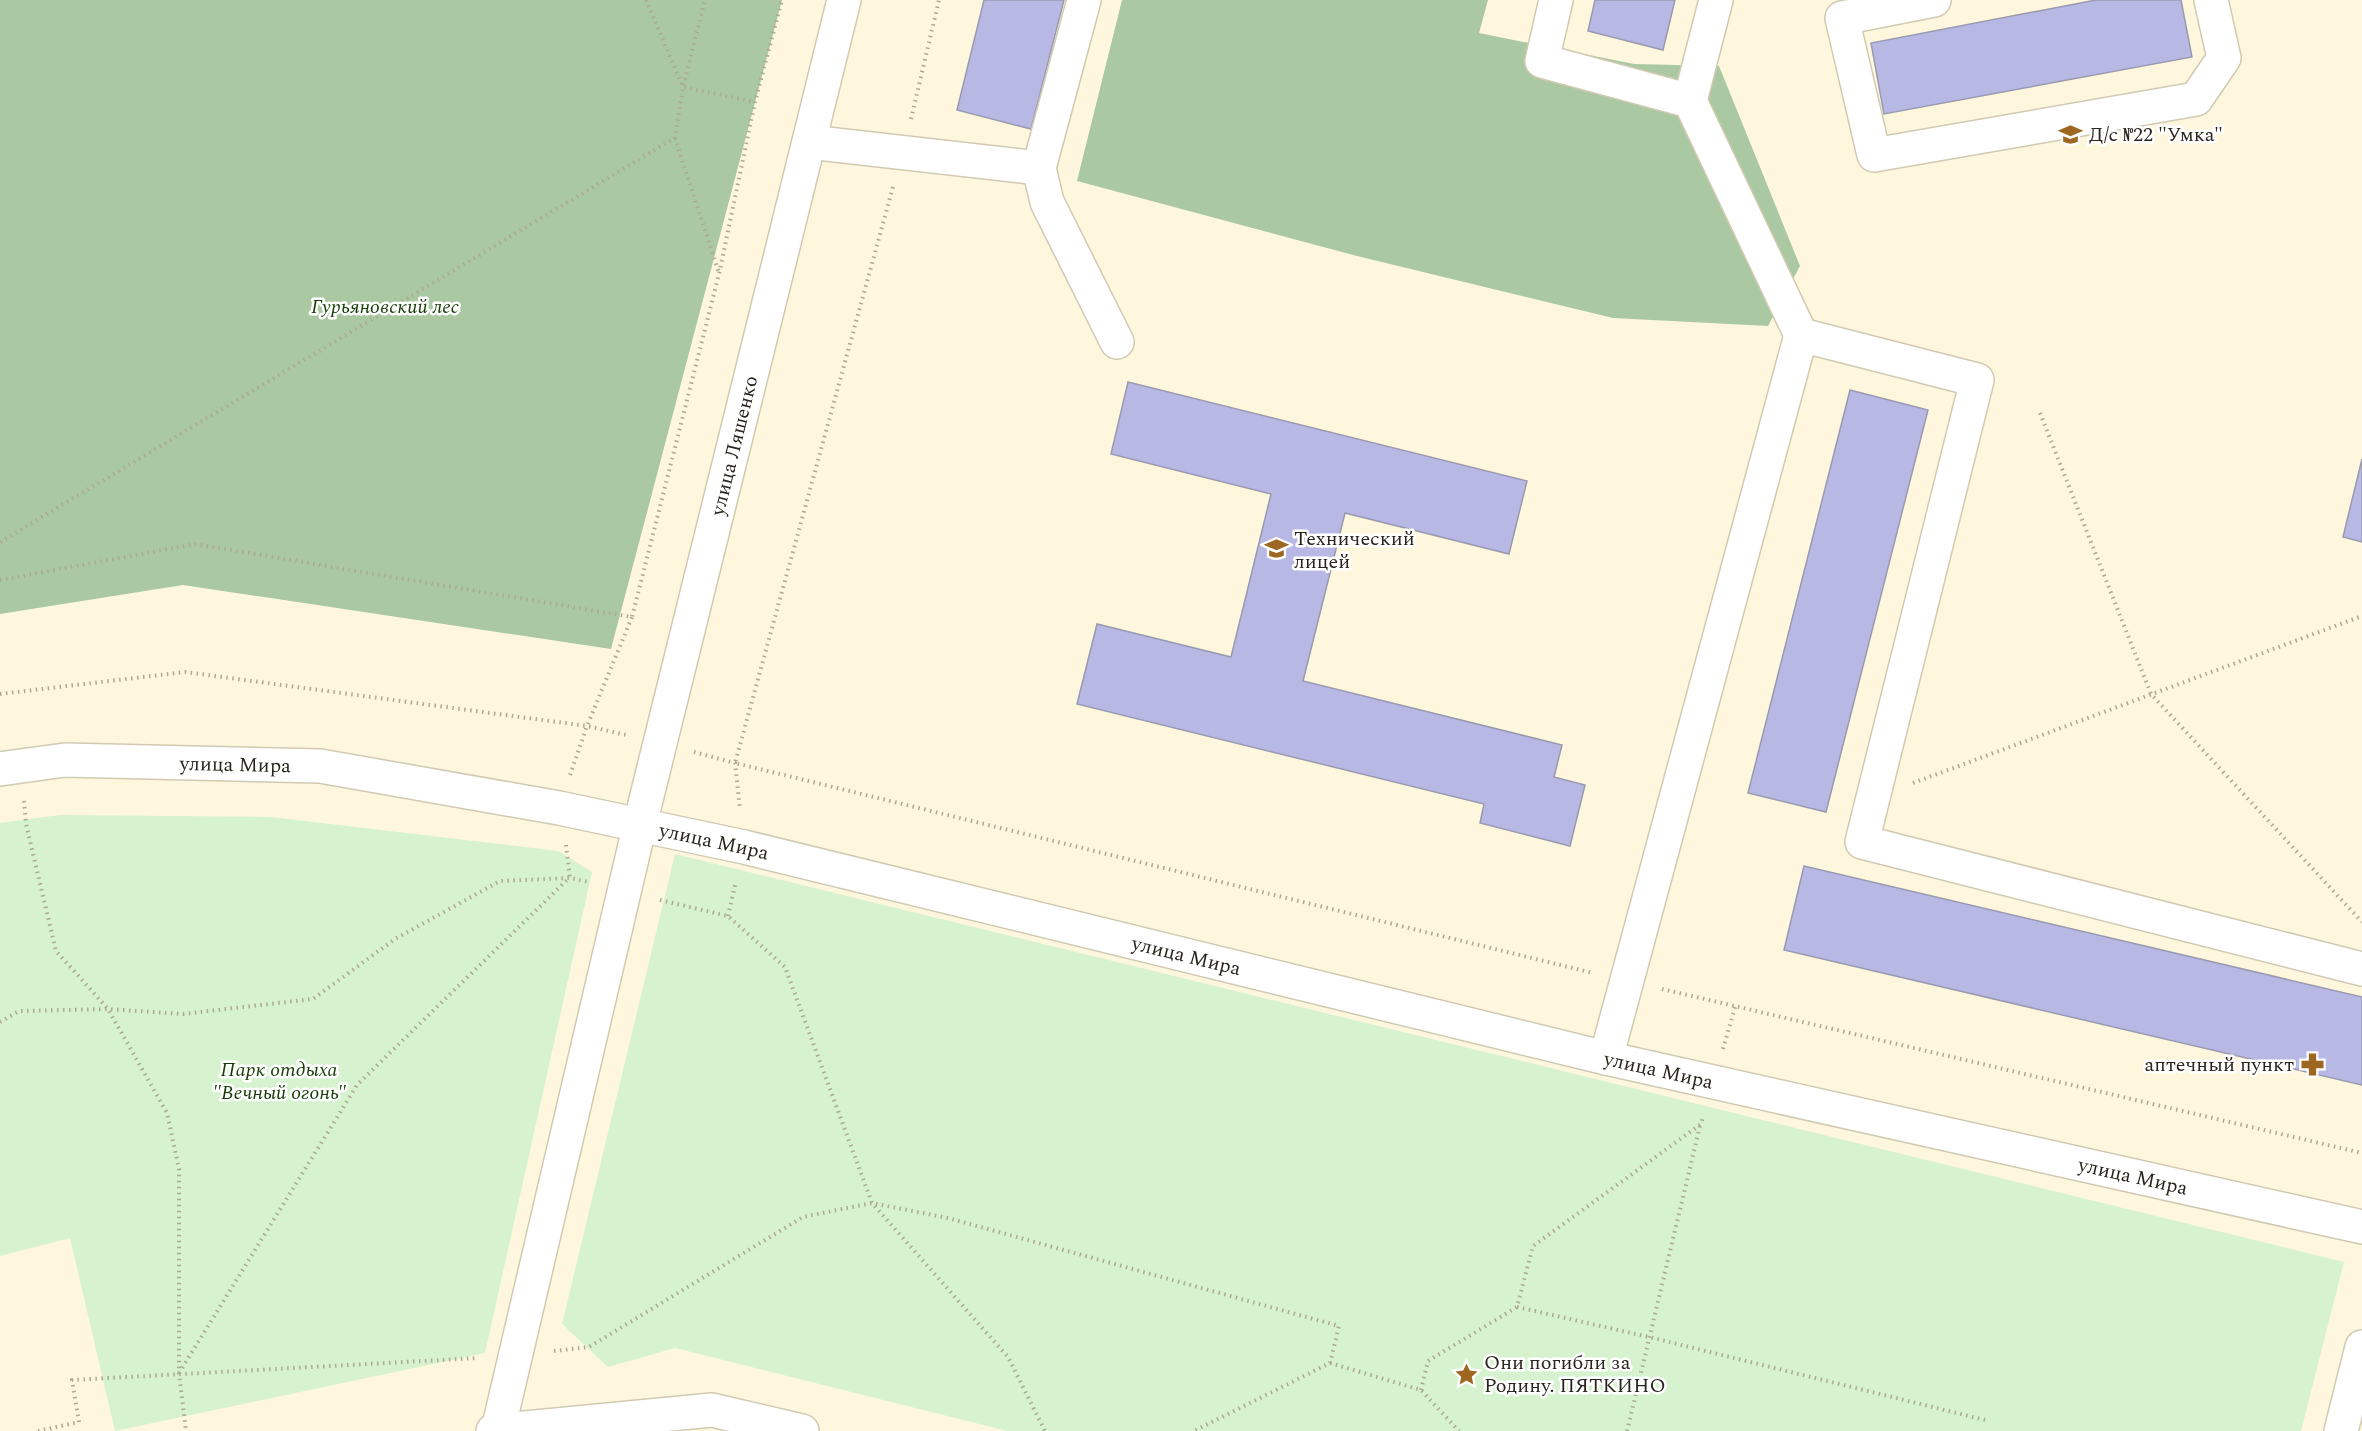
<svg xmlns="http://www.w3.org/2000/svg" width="2362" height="1431" viewBox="0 0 2362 1431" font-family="Spectral,serif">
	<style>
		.green { fill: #d6f2ce }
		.forest { fill: #aac8a1 }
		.building { fill: #b8b8e4; stroke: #999ab0; stroke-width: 1.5 }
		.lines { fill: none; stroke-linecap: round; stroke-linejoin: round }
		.minor-casing { stroke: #d1cab2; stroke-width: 36 }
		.major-casing { stroke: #d1cab2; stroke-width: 36 }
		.path { stroke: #ada895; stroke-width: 4; stroke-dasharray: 1.5 4.5; stroke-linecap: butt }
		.minor { stroke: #fff; stroke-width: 33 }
		.major { stroke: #fff; stroke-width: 33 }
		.labels { text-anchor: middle; stroke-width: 5; stroke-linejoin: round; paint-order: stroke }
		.poi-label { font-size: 20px; fill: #28251c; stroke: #fff; text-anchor: start }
		.park-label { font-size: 20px; font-style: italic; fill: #163d06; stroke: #fff }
		.street-label { font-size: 20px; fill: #28251c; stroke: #fff }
	</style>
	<rect width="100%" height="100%" fill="#fef7de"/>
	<g class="green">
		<path d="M 60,815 L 271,817 L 558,851 L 592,872 L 485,1353 L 115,1431 L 70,1238 L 0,1256 L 0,823 Z"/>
		<path d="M 675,854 L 2344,1262 L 2301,1431 L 1007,1431 L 675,1348 L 608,1367 L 562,1324 Z"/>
	</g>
	<g class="forest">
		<path d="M 0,0 L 782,0 L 611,649 L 183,585 L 0,614 Z"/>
		<path d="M 1122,0 L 1488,0 L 1479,33 L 1634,64 L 1719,66 L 1800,266 L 1768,326 L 1613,318 L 1357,256 L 1077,181 Z"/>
	</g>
	<g class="building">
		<path d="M 984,0 L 1064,0 L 1031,129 L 957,110 Z"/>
		<path d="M 1595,0 L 1675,0 L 1663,50 L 1588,31 Z"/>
		<path d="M 2181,0 L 2192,57 L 1884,114 L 1871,43 L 2096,0 Z"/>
		<path d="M 1128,382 L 1527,481 L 1509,554 L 1345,513 L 1303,681 L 1562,745 L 1554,777 L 1585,785 L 1570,846 L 1480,823 L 1484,804 L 1077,704 L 1097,624 L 1231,657 L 1271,494 L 1111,454 Z"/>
		<path d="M 1850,390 L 1928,410 L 1826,812 L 1748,793 Z"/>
		<path d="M 2362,459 L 2362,542 L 2343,537 Z"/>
		<path d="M 1804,866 L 2362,997 L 2362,1085 L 1784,950 Z"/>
	</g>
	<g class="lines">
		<defs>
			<g id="minor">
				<path d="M 1084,0 L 1039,168 L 1047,202 L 1117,342"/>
				<path d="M 1556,0 L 1542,61 L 1690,101 L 1716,0"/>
				<path d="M 1934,0 L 1842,18 L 1874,155 L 2196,99 L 2224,58 L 2211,0"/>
				<path d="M 1690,101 L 1801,335"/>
				<path d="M 809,142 L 1039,168"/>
				<path d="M 1606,1058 L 1801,335 L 1977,380 L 1862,842 L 2362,969"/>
				<path d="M 498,1430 L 640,824"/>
				<path d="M 493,1431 L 712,1410 L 802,1431"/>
				<path d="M 2341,1431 L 2362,1347"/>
			</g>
			<g id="major">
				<path id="s1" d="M 0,769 L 65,760 L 320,766 L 559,808 L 744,847 L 1606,1058 L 2362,1227"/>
				<path id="s2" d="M 640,824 L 844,0"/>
			</g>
		</defs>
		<use href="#minor" class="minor-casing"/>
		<use href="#major" class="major-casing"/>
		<g class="path">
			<path d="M 646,0 L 683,87 L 755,102"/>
			<path d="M 911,119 L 939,0"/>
			<path d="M 675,138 L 719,273"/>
			<path d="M 893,187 L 735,763 L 1593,973"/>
			<path d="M 2040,413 L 2151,694 L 2362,922"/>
			<path d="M 0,542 L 675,138 L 683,87 L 705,0"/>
			<path d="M 0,580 L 195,544 L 632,617 L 719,274 L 755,102 L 782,0"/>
			<path d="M 0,694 L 185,672 L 587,726 L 626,735"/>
			<path d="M 694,752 L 735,763 L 740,809"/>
			<path d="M 570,775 L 587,726 L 632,617"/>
			<path d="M 1913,783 L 2362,616"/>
			<path d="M 24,801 L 26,824 L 56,951 L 108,1009 L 167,1113 L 179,1169 L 179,1373 L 186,1431"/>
			<path d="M 566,845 L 570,878"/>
			<path d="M 660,900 L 728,916 L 785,967 L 872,1203 L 1008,1357 L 1045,1431"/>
			<path d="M 728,916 L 736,881"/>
			<path d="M 1662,989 L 2362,1153"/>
			<path d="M 0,1022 L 19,1011 L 108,1009 L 183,1014 L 313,999 L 395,939 L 500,881 L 570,878 L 589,882"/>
			<path d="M 1723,1049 L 1735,1007"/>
			<path d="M 1517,1307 L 1649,1337 L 1985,1420"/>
			<path d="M 554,1351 L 589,1347 L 803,1217 L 872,1203 L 948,1218 L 1339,1326 L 1330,1363 L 1194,1431"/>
			<path d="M 1330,1363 L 1421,1390 L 1459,1431"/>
			<path d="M 179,1373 L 357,1085 L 569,878"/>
			<path d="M 1421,1390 L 1428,1361 L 1517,1307 L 1533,1246 L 1701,1124 L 1703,1117"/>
			<path d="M 38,1431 L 79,1422 L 72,1380 L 478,1358"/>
			<path d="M 1627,1431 L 1700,1126"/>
		</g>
		<use href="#minor" class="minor"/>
		<use href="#major" class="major"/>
	</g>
	<defs>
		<symbol id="school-bare" viewBox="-9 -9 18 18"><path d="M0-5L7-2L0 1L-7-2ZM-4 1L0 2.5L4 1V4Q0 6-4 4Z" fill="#9d6721" stroke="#fff" stroke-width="2.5" paint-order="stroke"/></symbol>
		<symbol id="pharmacy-bare" viewBox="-9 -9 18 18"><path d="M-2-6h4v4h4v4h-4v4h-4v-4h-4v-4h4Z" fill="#9d6721" stroke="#fff" stroke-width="2.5" paint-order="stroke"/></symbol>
		<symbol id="sight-bare" viewBox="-9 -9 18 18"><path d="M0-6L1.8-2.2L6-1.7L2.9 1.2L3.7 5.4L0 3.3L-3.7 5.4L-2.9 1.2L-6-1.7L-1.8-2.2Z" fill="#9d6721" stroke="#fff" stroke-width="2.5" paint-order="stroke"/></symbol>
	</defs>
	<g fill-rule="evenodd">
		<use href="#school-bare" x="2054" y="118" width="33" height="33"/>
		<use href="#school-bare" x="1260" y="532" width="33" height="33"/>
		<use href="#pharmacy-bare" x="2296" y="1048" width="33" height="33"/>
		<use href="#sight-bare" x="1450" y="1358" width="33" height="33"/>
	</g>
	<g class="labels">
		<g class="poi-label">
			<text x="2089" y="141">Д/с №22 "Умка"</text>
			<text x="1294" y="545">Технический<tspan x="1294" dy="23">лицей</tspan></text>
			<text x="2294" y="1071" text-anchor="end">аптечный пункт</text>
			<text x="1484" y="1369">Они погибли за<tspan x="1484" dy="23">Родину. ПЯТКИНО</tspan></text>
		</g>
		<g class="park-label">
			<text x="385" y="313">Гурьяновский лес</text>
			<text x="279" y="1076">Парк отдыха<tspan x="279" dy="23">"Вечный огонь"</tspan></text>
		</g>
		<g class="street-label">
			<text dy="7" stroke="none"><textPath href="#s2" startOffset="390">улица Ляшенко</textPath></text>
			<text dy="7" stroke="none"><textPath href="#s1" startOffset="236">улица Мира</textPath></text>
			<text dy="7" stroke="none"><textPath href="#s1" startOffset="722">улица Мира</textPath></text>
			<text dy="7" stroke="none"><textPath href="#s1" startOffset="1208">улица Мира</textPath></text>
			<text dy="7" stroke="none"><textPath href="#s1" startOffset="1694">улица Мира</textPath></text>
			<text dy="7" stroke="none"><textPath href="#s1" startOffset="2180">улица Мира</textPath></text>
		</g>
	</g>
</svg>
